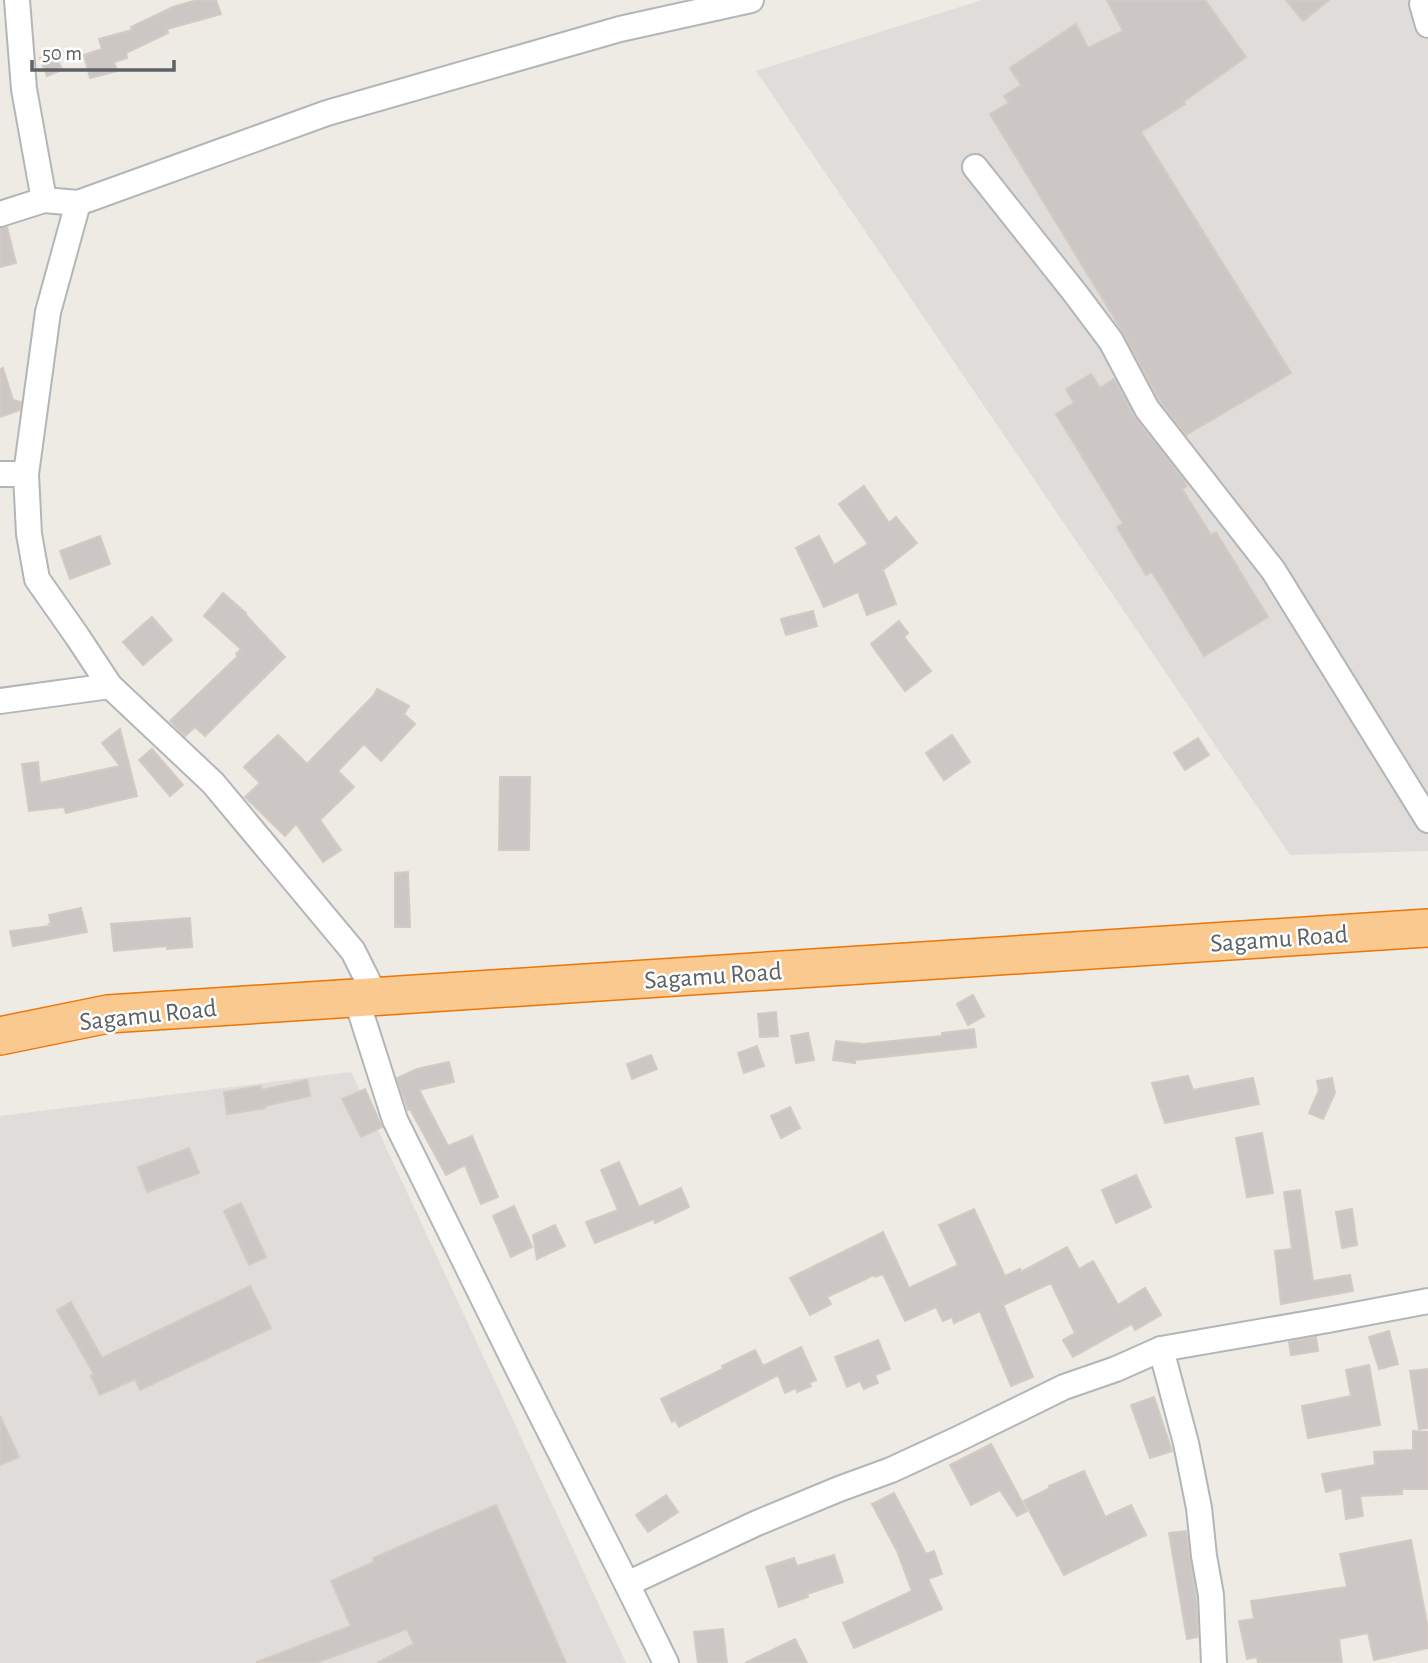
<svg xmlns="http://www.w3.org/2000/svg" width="1428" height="1663" viewBox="0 0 1428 1663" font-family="'Alegreya Sans',sans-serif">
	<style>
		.industrial { fill: #e0dcd9 }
		.building { fill: #ccc7c4; stroke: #d3cbc3; stroke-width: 2 }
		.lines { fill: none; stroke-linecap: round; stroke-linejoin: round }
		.minor-casing { stroke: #b2b6b9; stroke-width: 28 }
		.highway-casing { stroke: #ed7506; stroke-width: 40 }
		.minor { stroke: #fff; stroke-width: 24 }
		.highway { stroke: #fac990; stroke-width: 37 }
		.labels { text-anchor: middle; stroke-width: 5; stroke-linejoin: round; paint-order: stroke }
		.street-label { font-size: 26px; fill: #5c6265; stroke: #fff }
	</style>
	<rect width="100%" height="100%" fill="#eeeae4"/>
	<g class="industrial">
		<path d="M 982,0 L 1428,0 L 1428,851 L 1290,855 L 756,71 Z"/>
		<path d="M 351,1072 L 626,1663 L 0,1663 L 0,1116 Z"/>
	</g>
	<g class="building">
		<path d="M 197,0 L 216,0 L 221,14 L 167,29 L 168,33 L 126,53 L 127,58 L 114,62 L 117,71 L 90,78 L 84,55 L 102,49 L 99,39 L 132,30 L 131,27 L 173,7 Z"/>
		<path d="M 1107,0 L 1205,0 L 1246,57 L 1183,102 L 1185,104 L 1141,132 L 1291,373 L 1186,435 L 1160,401 L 1124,334 L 990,114 L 1009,103 L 1004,96 L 1021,85 L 1010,68 L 1076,24 L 1088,48 L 1123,31 Z"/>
		<path d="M 1286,0 L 1329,0 L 1303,21 Z"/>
		<path d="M 55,52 L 62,70 L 47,76 L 40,58 Z"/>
		<path d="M 7,227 L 16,263 L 0,267 L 0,228 Z"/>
		<path d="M 3,368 L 13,400 L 21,402 L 20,410 L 0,417 L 0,369 Z"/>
		<path d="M 1091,374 L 1100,388 L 1114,379 L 1135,418 L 1184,480 L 1187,486 L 1182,489 L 1211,535 L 1216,532 L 1268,617 L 1204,656 L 1152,572 L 1146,575 L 1117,527 L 1123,523 L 1056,414 L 1074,403 L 1066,389 Z"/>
		<path d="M 864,486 L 889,523 L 896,517 L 917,543 L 883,570 L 896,604 L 867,615 L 858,592 L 824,607 L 796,548 L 819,536 L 834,565 L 868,544 L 839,504 Z"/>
		<path d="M 100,536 L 110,564 L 70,579 L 60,551 Z"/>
		<path d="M 223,593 L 246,613 L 245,614 L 285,657 L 205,736 L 195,727 L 185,736 L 170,721 L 238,656 L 236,654 L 241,649 L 204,616 Z"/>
		<path d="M 813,611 L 817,626 L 786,635 L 781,619 Z"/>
		<path d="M 152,617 L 172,640 L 143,665 L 123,642 Z"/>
		<path d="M 899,621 L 908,633 L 904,637 L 931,671 L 905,691 L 871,644 Z"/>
		<path d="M 377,689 L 409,706 L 404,714 L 415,724 L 381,761 L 364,744 L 338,771 L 354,787 L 320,820 L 341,850 L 323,862 L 296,824 L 285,836 L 245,797 L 260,783 L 244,767 L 278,735 L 307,764 L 374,695 Z"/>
		<path d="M 120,729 L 137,796 L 66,813 L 64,807 L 29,811 L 22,764 L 38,762 L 40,783 L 120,766 L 102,743 Z"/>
		<path d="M 952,735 L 970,762 L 944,780 L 926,753 Z"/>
		<path d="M 1198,738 L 1209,755 L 1185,770 L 1174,753 Z"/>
		<path d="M 152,749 L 183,785 L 170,796 L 139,760 Z"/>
		<path d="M 500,777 L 530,777 L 529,850 L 499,850 Z"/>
		<path d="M 408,872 L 410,927 L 395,927 L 395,873 Z"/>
		<path d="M 81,908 L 87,932 L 13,946 L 10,931 L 50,926 L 49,924 L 51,924 L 49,915 Z"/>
		<path d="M 190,918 L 192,947 L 167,949 L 167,946 L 114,951 L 111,924 Z"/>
		<path d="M 973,995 L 984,1016 L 968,1025 L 957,1004 Z"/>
		<path d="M 776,1012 L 778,1036 L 760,1037 L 758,1014 Z"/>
		<path d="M 974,1029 L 976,1047 L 855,1060 L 855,1063 L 833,1060 L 836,1041 L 863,1044 L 942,1036 L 942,1033 Z"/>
		<path d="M 808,1033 L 814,1060 L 796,1063 L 791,1036 Z"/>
		<path d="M 757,1046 L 764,1066 L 744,1073 L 738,1053 Z"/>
		<path d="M 651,1055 L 657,1069 L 632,1079 L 627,1064 Z"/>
		<path d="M 449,1062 L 454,1082 L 419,1090 L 448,1146 L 472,1136 L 498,1197 L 481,1204 L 465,1165 L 446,1175 L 410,1109 L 408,1110 L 397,1078 L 417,1069 Z"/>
		<path d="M 1188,1076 L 1193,1090 L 1253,1078 L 1259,1104 L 1165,1123 L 1152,1083 Z"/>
		<path d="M 1332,1078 L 1335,1093 L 1323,1119 L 1309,1113 L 1319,1090 L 1317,1081 Z"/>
		<path d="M 307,1080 L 310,1096 L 264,1106 L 265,1108 L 227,1114 L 224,1092 L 261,1086 L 262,1090 Z"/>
		<path d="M 365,1089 L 382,1127 L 361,1137 L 342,1099 Z"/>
		<path d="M 790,1107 L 800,1128 L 781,1138 L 771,1116 Z"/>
		<path d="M 1262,1133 L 1273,1193 L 1247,1197 L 1236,1138 Z"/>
		<path d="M 189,1148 L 199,1173 L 147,1192 L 138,1167 Z"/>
		<path d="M 619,1162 L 639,1207 L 681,1188 L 689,1207 L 655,1223 L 654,1219 L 595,1243 L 586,1222 L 618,1210 L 601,1170 Z"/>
		<path d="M 1136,1175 L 1151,1207 L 1116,1223 L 1102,1190 Z"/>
		<path d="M 1300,1190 L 1313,1281 L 1350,1275 L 1353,1291 L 1281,1304 L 1275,1251 L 1292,1249 L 1284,1192 Z"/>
		<path d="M 241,1203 L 266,1257 L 249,1265 L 224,1211 Z"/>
		<path d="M 514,1206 L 532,1247 L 511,1257 L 493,1216 Z"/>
		<path d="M 974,1209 L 1005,1276 L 1020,1269 L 1021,1272 L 1067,1247 L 1079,1269 L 1093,1261 L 1118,1305 L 1145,1288 L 1161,1315 L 1135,1330 L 1132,1324 L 1073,1357 L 1063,1340 L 1075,1333 L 1051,1283 L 1003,1305 L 1033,1377 L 1011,1386 L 980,1311 L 954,1323 L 952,1317 L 943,1321 L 936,1307 L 905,1321 L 883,1274 L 875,1277 L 874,1275 L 827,1297 L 831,1304 L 810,1315 L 790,1278 L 883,1232 L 909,1288 L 958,1265 L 939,1225 Z"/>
		<path d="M 1352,1209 L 1357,1245 L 1342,1248 L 1336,1212 Z"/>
		<path d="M 555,1225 L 565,1246 L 537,1259 L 533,1235 Z"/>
		<path d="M 250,1286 L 271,1328 L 140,1390 L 135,1379 L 100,1395 L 91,1376 L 94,1374 L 57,1310 L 71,1302 L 102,1358 Z"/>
		<path d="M 1389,1331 L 1398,1364 L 1379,1369 L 1369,1337 Z"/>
		<path d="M 1316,1337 L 1318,1351 L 1291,1355 L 1289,1342 Z"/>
		<path d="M 878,1340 L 890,1369 L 875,1375 L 878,1383 L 864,1389 L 860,1381 L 847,1387 L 835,1357 Z"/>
		<path d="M 801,1347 L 816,1380 L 809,1383 L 811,1386 L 797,1392 L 796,1388 L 785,1393 L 778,1375 L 679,1427 L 675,1420 L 672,1422 L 661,1399 L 723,1369 L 722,1366 L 755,1350 L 763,1366 Z"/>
		<path d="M 1369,1365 L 1380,1425 L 1308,1438 L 1302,1406 L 1351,1396 L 1346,1370 Z"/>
		<path d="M 1428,1369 L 1428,1428 L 1419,1429 L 1410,1371 Z"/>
		<path d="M 1154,1397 L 1172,1451 L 1150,1458 L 1131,1405 Z"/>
		<path d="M 0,1416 L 19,1457 L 0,1465 Z"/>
		<path d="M 1413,1431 L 1428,1432 L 1428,1489 L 1402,1489 L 1402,1494 L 1360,1496 L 1363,1516 L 1346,1519 L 1342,1488 L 1326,1492 L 1322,1474 L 1375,1465 L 1374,1452 L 1413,1450 Z"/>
		<path d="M 991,1444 L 1027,1511 L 1017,1516 L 1000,1490 L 971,1505 L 950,1465 Z"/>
		<path d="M 1084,1471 L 1105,1517 L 1131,1505 L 1146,1535 L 1064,1575 L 1024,1501 L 1050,1488 L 1049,1486 Z"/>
		<path d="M 894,1493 L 926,1554 L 934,1551 L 942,1574 L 928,1579 L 942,1609 L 854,1648 L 843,1623 L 912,1591 L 897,1551 L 872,1504 Z"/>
		<path d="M 666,1495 L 678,1512 L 648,1532 L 636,1515 Z"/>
		<path d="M 496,1505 L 566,1663 L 377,1663 L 414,1644 L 407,1629 L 316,1663 L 257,1663 L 257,1662 L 351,1626 L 331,1581 L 374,1562 L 373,1558 Z"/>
		<path d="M 1186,1531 L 1196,1597 L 1198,1637 L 1187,1639 L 1169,1533 Z"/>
		<path d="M 1411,1540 L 1428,1628 L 1428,1648 L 1374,1660 L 1368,1633 L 1339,1639 L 1342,1663 L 1258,1663 L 1257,1657 L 1247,1659 L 1239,1621 L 1254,1619 L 1251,1601 L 1347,1587 L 1340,1554 Z"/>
		<path d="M 834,1555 L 843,1582 L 807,1594 L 808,1597 L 779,1607 L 766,1567 L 794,1558 L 797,1566 Z"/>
		<path d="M 723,1629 L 727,1663 L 698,1663 L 694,1632 Z"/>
		<path d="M 795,1639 L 807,1663 L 745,1663 Z"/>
	</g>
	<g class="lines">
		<defs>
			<g id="minor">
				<path d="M 17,0 L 24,89 L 44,200"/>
				<path d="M 1424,0 L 1422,4 L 1428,25"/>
				<path d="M 975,167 L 1075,293 L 1111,341 L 1147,409 L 1273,570 L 1428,820"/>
				<path d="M 78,203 L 48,312 L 26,474 L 29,534 L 37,579 L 77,636 L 110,686 L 213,783 L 353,951 L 376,997"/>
				<path d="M 0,214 L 44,200 L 78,203 L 327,113 L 620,29 L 751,0"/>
				<path d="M 0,474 L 26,474"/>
				<path d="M 0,701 L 110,686"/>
				<path d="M 356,998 L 395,1120 L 517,1367 L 627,1584 L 666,1663"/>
				<path d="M 1161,1349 L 1186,1443 L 1199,1508 L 1204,1556 L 1211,1595 L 1214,1663"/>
				<path d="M 627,1584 L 757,1523 L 839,1489 L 891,1470 L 956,1440 L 1064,1387 L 1116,1369 L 1161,1349 L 1328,1320 L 1428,1301"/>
			</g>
			<path id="highway" d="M 0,1036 L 108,1014 L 1428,928"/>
		</defs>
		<use href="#minor" class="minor-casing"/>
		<use href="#highway" class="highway-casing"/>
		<use href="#minor" class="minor"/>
		<use href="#highway" class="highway"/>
	</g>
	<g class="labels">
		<g class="street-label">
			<text transform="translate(1279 938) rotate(-4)" y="9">Sagamu Road</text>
			<text transform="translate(713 975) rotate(-4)" y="9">Sagamu Road</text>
			<text transform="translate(148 1014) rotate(-6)" y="9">Sagamu Road</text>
		</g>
	</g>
	<path d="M32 60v10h142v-10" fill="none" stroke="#5c6265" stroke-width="3.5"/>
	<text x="42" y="60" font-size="21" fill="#5c6265" stroke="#ffffff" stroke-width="5" paint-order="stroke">50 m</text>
</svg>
